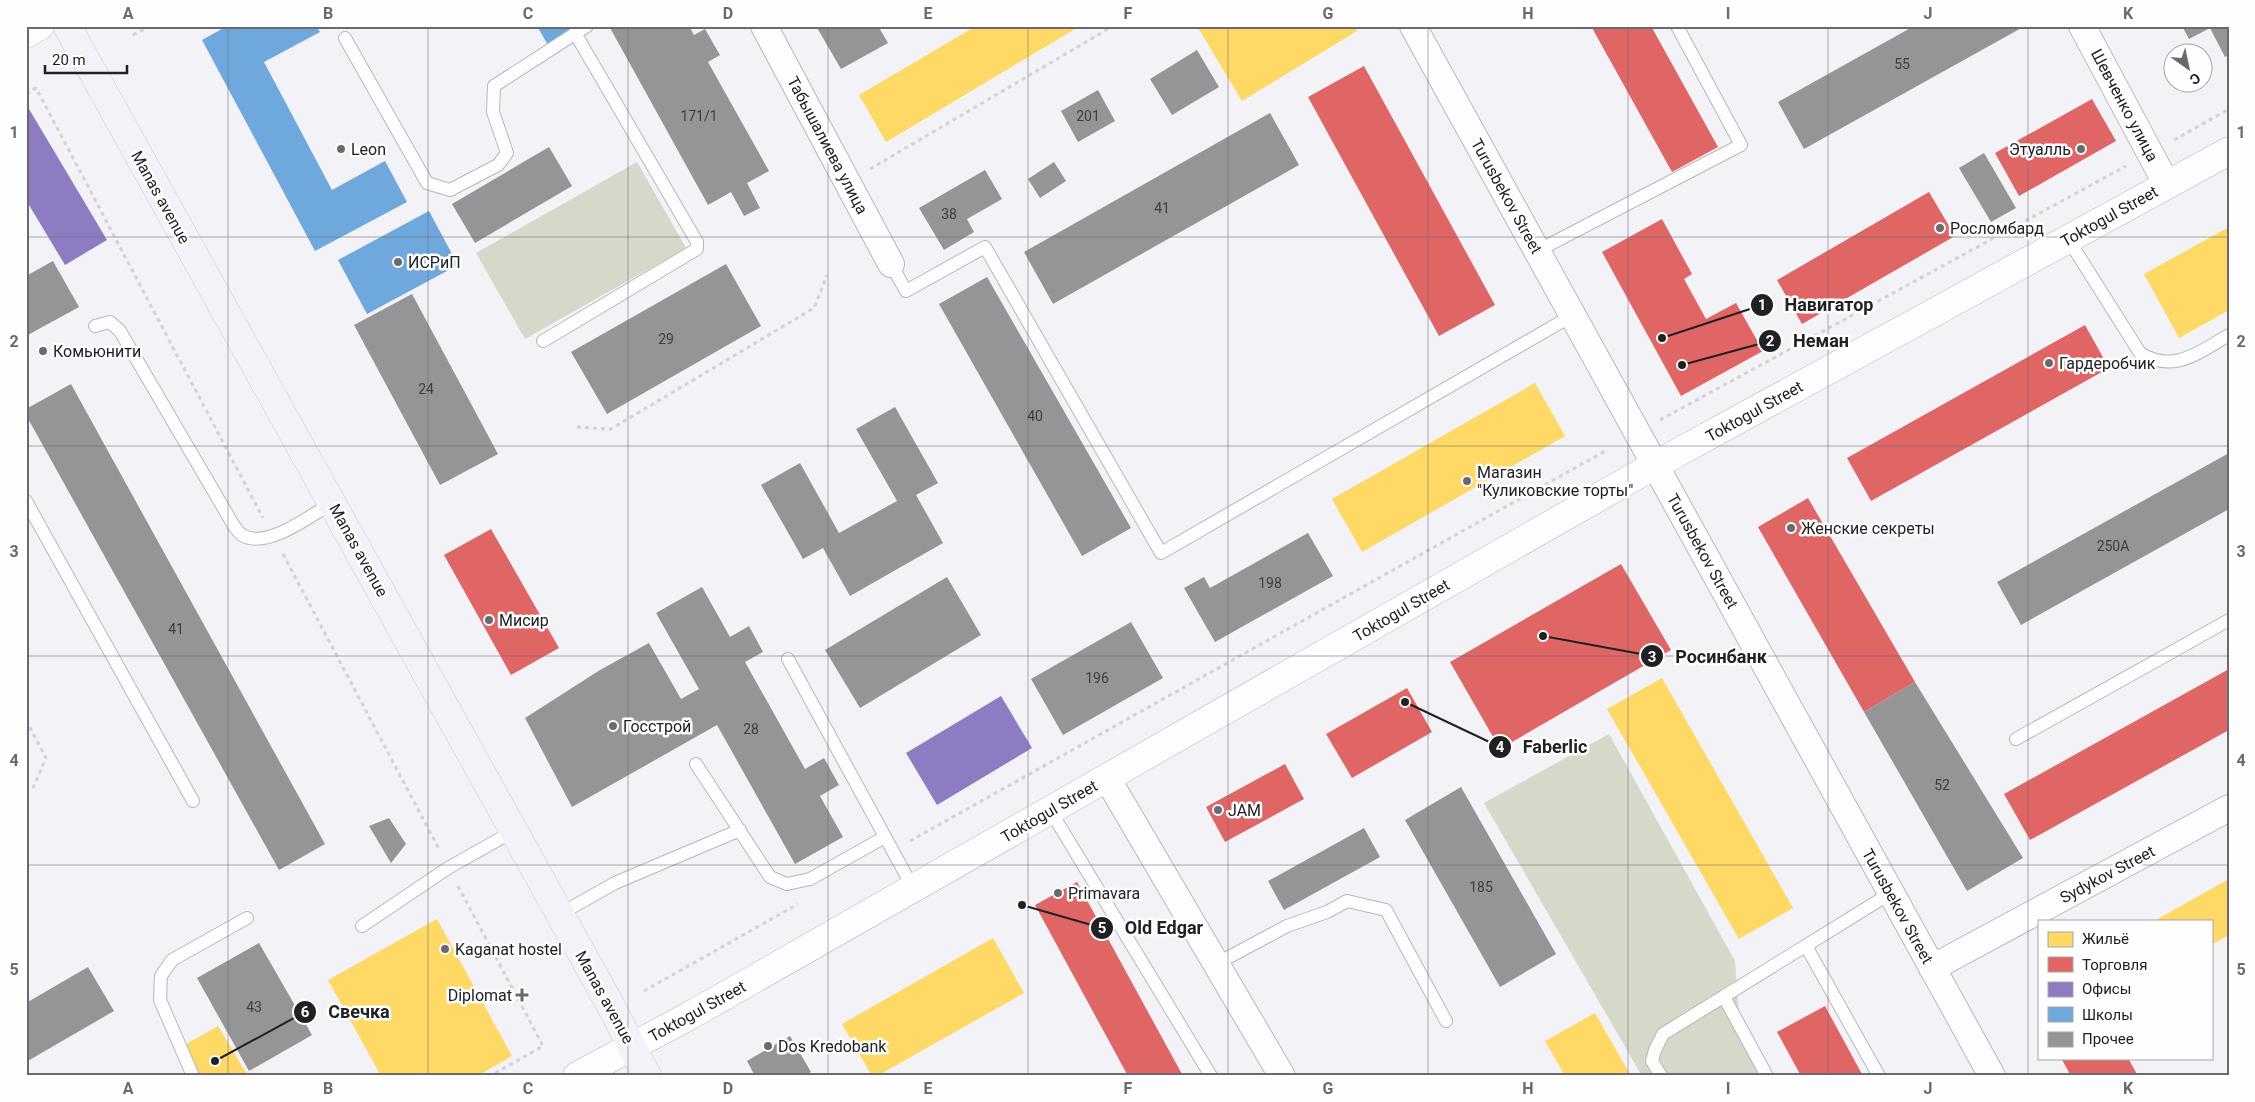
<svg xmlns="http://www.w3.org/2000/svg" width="2255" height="1102" viewBox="0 0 2255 1102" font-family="Roboto,sans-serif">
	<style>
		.green { fill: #d5d9c9 }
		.homes { fill: #ffd966 }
		.shops { fill: #e06666 }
		.offices { fill: #8e7cc3 }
		.schools { fill: #6fa8dc }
		.building { fill: #959598 }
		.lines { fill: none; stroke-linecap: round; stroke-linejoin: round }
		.service-casing { stroke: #b7b8bc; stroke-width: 14 }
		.minor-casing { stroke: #b7b8bc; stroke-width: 28 }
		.secondary-casing { stroke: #b7b8bc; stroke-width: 29 }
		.primary-casing { stroke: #ceced0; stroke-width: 29 }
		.path { stroke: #d3d3d4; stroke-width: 3; stroke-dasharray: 4 4; stroke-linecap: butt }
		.service { stroke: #fdfdfe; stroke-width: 12 }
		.minor { stroke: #fdfdfe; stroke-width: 26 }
		.secondary { stroke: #fdfdfe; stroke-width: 28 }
		.primary { stroke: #f2f3f8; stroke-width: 28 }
		.grid { fill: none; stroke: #6a6a6e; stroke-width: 1; stroke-opacity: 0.55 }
		.poi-dot { fill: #6a6a6e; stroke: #fefefe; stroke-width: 2 }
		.labels { text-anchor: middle; stroke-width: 5; stroke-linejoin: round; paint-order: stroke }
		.number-label { font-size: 14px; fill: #3d3e41 }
		.street-label { font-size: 16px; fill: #202124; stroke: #fefefe }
		.poi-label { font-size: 16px; fill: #202124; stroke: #fefefe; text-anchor: start }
		.leader { fill: none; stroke: #202124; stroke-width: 2 }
		.callout-dot { fill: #202124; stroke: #fefefe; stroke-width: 2 }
		.mark-label { font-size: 15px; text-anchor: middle; font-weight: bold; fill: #fff }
		.callout-label { font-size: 18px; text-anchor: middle; font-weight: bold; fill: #202124; stroke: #fefefe; stroke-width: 5; stroke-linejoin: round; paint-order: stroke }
		.neatline { fill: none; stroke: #6a6a6e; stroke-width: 2 }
		.grid-label { font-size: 16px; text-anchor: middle; font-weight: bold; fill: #6a6a6e }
	</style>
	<rect width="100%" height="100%" fill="#f2f2f7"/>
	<g class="green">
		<path d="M 637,162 L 686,248 L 525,339 L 476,253 Z"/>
		<path d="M 1609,734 L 1735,961 L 1740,1026 L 1767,1076 L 1642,1076 L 1484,803 Z"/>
	</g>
	<g class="homes">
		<path d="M 976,26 L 1080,26 L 886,142 L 859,95 Z"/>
		<path d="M 1197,26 L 1354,26 L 1357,31 L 1242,101 Z"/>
		<path d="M 2229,227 L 2229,310 L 2179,338 L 2144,274 Z"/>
		<path d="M 1535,383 L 1565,436 L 1362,552 L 1332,499 Z"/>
		<path d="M 1662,678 L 1793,908 L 1739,939 L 1607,709 Z"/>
		<path d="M 2229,879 L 2229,935 L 2211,945 L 2211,921 L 2154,921 Z"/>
		<path d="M 437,919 L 512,1056 L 477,1076 L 381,1076 L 328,980 Z"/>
		<path d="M 993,938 L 1024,993 L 877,1076 L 872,1076 L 842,1024 Z"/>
		<path d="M 1595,1013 L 1631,1076 L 1565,1076 L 1545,1041 Z"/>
		<path d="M 218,1026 L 248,1076 L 198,1076 L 181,1047 Z"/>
	</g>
	<g class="shops">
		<path d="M 1591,26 L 1651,26 L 1718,147 L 1672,172 Z"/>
		<path d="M 1364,66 L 1495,305 L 1439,336 L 1308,97 Z"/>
		<path d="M 2092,99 L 2116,141 L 2019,196 L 1995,153 Z"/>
		<path d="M 1929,192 L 1955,236 L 1802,324 L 1777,280 Z"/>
		<path d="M 1662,219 L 1692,274 L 1684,279 L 1706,319 L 1736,303 L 1763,351 L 1681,396 L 1602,252 Z"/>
		<path d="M 2085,325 L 2109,368 L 1871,501 L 1847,458 Z"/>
		<path d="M 1808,498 L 1915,682 L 1864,712 L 1758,527 Z"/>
		<path d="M 491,529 L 559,648 L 511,675 L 444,555 Z"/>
		<path d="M 1621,564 L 1671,650 L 1500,749 L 1450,662 Z"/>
		<path d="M 2229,669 L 2229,730 L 2030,840 L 2004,794 Z"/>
		<path d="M 1407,688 L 1432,732 L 1352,778 L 1326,734 Z"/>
		<path d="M 1285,764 L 1304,799 L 1225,842 L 1206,807 Z"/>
		<path d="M 1077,882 L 1183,1076 L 1128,1076 L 1035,905 Z"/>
		<path d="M 1825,1006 L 1863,1076 L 1801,1076 L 1777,1032 Z"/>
		<path d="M 2061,1058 L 2128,1058 L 2138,1076 L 2071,1076 Z"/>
	</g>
	<g class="offices">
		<path d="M 26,104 L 107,240 L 65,265 L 26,200 Z"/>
		<path d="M 1001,696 L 1032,748 L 937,805 L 906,753 Z"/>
	</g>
	<g class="schools">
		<path d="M 227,26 L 316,26 L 320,32 L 264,62 L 332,190 L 385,161 L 407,202 L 315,251 L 202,40 Z"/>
		<path d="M 537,26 L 582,26 L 548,45 Z"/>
		<path d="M 429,211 L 458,265 L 367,314 L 338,260 Z"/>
	</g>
	<g class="building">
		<path d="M 609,26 L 689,26 L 694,35 L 705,29 L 720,55 L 708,62 L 769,171 L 747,183 L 760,208 L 744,216 L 731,192 L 708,205 Z"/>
		<path d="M 816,26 L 878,26 L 888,43 L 841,69 Z"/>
		<path d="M 1914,26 L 2025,26 L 1804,149 L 1778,102 Z"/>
		<path d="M 2182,26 L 2229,26 L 2229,55 L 2225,57 L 2210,28 L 2189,39 Z"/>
		<path d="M 1197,50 L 1219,87 L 1172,115 L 1150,79 Z"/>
		<path d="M 1098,90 L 1115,121 L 1078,142 L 1061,111 Z"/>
		<path d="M 1270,113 L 1299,165 L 1053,304 L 1024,252 Z"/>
		<path d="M 549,147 L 572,186 L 475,243 L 452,204 Z"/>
		<path d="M 1984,153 L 2016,208 L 1991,222 L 1959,168 Z"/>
		<path d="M 1054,162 L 1066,181 L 1040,198 L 1028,179 Z"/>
		<path d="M 985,170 L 1002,199 L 967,219 L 974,232 L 944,250 L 919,208 Z"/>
		<path d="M 53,261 L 79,307 L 26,336 L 26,276 Z"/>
		<path d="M 726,264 L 761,326 L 607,414 L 571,352 Z"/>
		<path d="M 987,277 L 1131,528 L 1082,556 L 939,304 Z"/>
		<path d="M 412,294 L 498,454 L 440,485 L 354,325 Z"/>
		<path d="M 71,384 L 325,844 L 279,870 L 26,415 L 26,409 Z"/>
		<path d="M 895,407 L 938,483 L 916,495 L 943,543 L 850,596 L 823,548 L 803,559 L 761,485 L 800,463 L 839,533 L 897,501 L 856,429 Z"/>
		<path d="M 2229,453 L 2229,509 L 2021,625 L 1997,582 Z"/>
		<path d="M 1308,533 L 1333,576 L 1215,642 L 1184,588 L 1204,577 L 1210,588 Z"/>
		<path d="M 947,577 L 981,635 L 860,708 L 825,650 Z"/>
		<path d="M 702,587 L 730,637 L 749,626 L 763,652 L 745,662 L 805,769 L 824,758 L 839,785 L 820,796 L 843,837 L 795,864 L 717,725 L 572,807 L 525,718 L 600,670 L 649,643 L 681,699 L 699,689 L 656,613 Z"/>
		<path d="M 1131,622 L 1163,678 L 1063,735 L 1031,679 Z"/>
		<path d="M 1915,682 L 2023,858 L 1967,891 L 1864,712 Z"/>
		<path d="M 1461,787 L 1556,954 L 1500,987 L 1405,820 Z"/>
		<path d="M 389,818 L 406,844 L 391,863 L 369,826 Z"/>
		<path d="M 1364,828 L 1380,857 L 1284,910 L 1268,881 Z"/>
		<path d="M 259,943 L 312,1035 L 249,1071 L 197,978 Z"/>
		<path d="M 88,967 L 114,1011 L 26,1062 L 26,1003 Z"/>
		<path d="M 790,1036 L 811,1072 L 805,1076 L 755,1076 L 747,1061 Z"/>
	</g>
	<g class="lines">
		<defs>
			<g id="service">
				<path d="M 345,38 L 427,183 L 450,190 L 498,165 L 507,153 L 493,112 L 494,86 L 587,26"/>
				<path d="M 2068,239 L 2140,353 C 2174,374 2199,352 2229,335"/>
				<path d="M 1537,251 L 1741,145 L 1677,26"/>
				<path d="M 891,264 L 906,291 L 985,247 L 1161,553 L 1573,315"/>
				<path d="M 95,326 L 110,322 L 120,331 L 234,526 C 236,528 239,533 242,535 C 267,550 311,515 332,503"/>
				<path d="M 543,341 L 697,249 L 697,242 L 575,33"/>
				<path d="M 26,501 L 193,801"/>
				<path d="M 788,659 L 913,888"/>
				<path d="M 2016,739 L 2229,620"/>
				<path d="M 696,764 L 770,877 L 787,884 L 810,879 L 885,837"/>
				<path d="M 1050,810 L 1211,1076"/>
				<path d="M 560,914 L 615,883 L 740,830"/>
				<path d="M 362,926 L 448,868 L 514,831"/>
				<path d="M 1806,946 L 1879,1076"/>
				<path d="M 1216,964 L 1287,926 L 1327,912 L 1347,901 L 1386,910 L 1446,1021"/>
				<path d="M 1724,997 L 1767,1076"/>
				<path d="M 193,1076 L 160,1000 L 161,976 L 172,960 L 247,918"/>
				<path d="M 1661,1076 L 1652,1061 L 1655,1050 L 1663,1034 L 1891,893"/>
			</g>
			<g id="minor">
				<path d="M 764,26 L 891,264"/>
				<path d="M 1413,26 L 1992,1076"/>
				<path d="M 2082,26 L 2167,185"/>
				<path d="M 1107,778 L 1282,1076"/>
				<path d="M 1932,968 L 2229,808"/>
			</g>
			<g id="secondary">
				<path d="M 26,34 L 40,26"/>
				<path d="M 577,1076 L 691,1015 L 1655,465 L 2229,151"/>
			</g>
			<path id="primary" d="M 67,26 L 612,1008 L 647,1076"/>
		</defs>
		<use href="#service" class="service-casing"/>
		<use href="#minor" class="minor-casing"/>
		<use href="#secondary" class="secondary-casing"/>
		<use href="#primary" class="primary-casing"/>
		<g class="path">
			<path d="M 133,35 L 150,26"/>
			<path d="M 26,94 L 36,88 L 263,518"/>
			<path d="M 2174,140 L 2229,109"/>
			<path d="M 870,169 L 1113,26"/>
			<path d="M 1660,420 L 2126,166"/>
			<path d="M 577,427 L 611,429 L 814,308 L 827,275"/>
			<path d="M 283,554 L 440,851"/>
			<path d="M 26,720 L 46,758 L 33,788"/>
			<path d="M 910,841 L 1607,450"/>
			<path d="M 458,886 L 543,1046 L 490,1076"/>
			<path d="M 644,991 L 798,904"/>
		</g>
		<use href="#service" class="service"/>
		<use href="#minor" class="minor"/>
		<use href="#secondary" class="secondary"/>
		<use href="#primary" class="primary"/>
	</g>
	<path class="grid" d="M 228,26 L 228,1076M 428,26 L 428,1076M 628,26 L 628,1076M 828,26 L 828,1076M 1028,26 L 1028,1076M 1228,26 L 1228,1076M 1428,26 L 1428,1076M 1628,26 L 1628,1076M 1828,26 L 1828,1076M 2028,26 L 2028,1076M 26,237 L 2229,237M 26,446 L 2229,446M 26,656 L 2229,656M 26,865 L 2229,865"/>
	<g class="poi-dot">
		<circle cx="341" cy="149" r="5"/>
		<circle cx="2081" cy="149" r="5"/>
		<circle cx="1940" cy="228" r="5"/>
		<circle cx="398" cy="262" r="5"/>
		<circle cx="43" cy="351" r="5"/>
		<circle cx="2049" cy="363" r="5"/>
		<circle cx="1467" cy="481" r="5"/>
		<circle cx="1791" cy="528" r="5"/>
		<circle cx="489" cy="620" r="5"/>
		<circle cx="613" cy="726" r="5"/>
		<circle cx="1218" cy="810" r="5"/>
		<circle cx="1058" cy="893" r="5"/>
		<circle cx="445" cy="949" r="5"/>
		<path d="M519.5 987.5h5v5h5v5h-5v5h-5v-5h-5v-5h5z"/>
		<circle cx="768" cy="1046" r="5"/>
	</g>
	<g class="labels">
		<g class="number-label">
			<text x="1902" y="69">55</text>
			<text x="699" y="121">171/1</text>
			<text x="1088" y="121">201</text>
			<text x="1162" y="213">41</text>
			<text x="949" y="219">38</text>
			<text x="666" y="344">29</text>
			<text x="426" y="394">24</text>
			<text x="1035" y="421">40</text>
			<text x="2113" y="551">250А</text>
			<text x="1270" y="588">198</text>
			<text x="176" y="634">41</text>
			<text x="1097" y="683">196</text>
			<text x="751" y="734">28</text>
			<text x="1942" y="790">52</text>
			<text x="1481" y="892">185</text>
			<text x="254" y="1012">43</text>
		</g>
		<g class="street-label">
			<text transform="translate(2125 105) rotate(62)" y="6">Шевченко улица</text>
			<text transform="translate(828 145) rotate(62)" y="6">Табышалиева улица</text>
			<text transform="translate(1507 196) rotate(61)" y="6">Turusbekov Street</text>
			<text transform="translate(161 197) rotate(61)" y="6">Manas avenue</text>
			<text transform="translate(2109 216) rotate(-29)" y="6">Toktogul Street</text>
			<text transform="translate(1754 411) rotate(-29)" y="6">Toktogul Street</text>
			<text transform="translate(359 550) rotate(61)" y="6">Manas avenue</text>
			<text transform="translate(1703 551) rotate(61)" y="6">Turusbekov Street</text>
			<text transform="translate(1401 610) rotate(-30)" y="6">Toktogul Street</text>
			<text transform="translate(1049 811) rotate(-30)" y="6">Toktogul Street</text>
			<text transform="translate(2107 874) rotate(-28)" y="6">Sydykov Street</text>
			<text transform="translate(1898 906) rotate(61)" y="6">Turusbekov Street</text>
			<text transform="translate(605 997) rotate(61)" y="6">Manas avenue</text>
			<text transform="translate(697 1011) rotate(-29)" y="6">Toktogul Street</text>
		</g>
		<g class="poi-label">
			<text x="351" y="155">Leon</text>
			<text x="2071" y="155" text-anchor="end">Этуалль</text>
			<text x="1950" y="234">Росломбард</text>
			<text x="408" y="268">ИСРиП</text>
			<text x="53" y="357">Комьюнити</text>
			<text x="2059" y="369">Гардеробчик</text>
			<text x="1477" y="478">Магазин<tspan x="1477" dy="18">"Куликовские торты"</tspan></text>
			<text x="1801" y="534">Женские секреты</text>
			<text x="499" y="626">Мисир</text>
			<text x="623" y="732">Госстрой</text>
			<text x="1228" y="816">JAM</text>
			<text x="1068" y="899">Primavara</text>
			<text x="455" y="955">Kaganat hostel</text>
			<text x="512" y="1001" text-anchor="end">Diplomat</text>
			<text x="778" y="1052">Dos Kredobank</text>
		</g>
	</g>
	<path class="leader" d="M1662 338L1762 305M1682 365L1770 341M1543 636L1652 656M1405 702L1500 747M1022 905L1102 928M215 1061L305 1012"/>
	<g class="callout-dot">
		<circle cx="1662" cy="338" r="5"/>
		<circle cx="1682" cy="365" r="5"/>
		<circle cx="1543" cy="636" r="5"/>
		<circle cx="1405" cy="702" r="5"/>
		<circle cx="1022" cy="905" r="5"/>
		<circle cx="215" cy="1061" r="5"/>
		<circle cx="1762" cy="305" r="12"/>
		<circle cx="1770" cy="341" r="12"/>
		<circle cx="1652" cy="656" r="12"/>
		<circle cx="1500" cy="747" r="12"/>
		<circle cx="1102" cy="928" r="12"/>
		<circle cx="305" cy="1012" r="12"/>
	</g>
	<g class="mark-label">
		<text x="1762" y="310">1</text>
		<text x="1770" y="346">2</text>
		<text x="1652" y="662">3</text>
		<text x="1500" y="752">4</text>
		<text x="1102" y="933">5</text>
		<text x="305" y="1017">6</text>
	</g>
	<g class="callout-label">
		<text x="1829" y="311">Навигатор</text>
		<text x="1821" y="347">Неман</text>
		<text x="1721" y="663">Росинбанк</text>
		<text x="1555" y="753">Faberlic</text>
		<text x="1164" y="934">Old Edgar</text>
		<text x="359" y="1018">Свечка</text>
	</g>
	<rect width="2255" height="1102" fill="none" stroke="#fefefe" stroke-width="55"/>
	<rect x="2038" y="920" width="175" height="140" fill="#fefefe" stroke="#a5a6a7"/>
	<rect x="2048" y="932" width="25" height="15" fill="#ffd966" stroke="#a5a6a7"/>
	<text x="2082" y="944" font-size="15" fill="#202124">Жильё</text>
	<rect x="2048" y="957" width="25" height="15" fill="#e06666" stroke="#a5a6a7"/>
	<text x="2082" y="970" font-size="15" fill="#202124">Торговля</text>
	<rect x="2048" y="982" width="25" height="15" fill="#8e7cc3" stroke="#a5a6a7"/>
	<text x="2082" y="994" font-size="15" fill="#202124">Офисы</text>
	<rect x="2048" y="1007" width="25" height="15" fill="#6fa8dc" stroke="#a5a6a7"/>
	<text x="2082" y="1020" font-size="15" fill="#202124">Школы</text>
	<rect x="2048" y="1032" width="25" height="15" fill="#959598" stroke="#a5a6a7"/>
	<text x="2082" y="1044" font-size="15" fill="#202124">Прочее</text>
	<g transform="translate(2188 68) rotate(147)"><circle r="24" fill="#fefefe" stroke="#a5a6a7"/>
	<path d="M0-4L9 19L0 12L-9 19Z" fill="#6a6a6e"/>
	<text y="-8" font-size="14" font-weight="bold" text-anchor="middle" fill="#202124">С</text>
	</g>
	<path d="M45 65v8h82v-8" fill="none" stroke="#202124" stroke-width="2.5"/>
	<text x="52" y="65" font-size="15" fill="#202124" stroke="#fefefe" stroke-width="4" paint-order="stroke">20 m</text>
	<rect x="28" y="28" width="2200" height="1046" class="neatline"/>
	<g class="grid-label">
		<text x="128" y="19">A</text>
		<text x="328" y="19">B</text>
		<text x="528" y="19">C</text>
		<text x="728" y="19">D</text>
		<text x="928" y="19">E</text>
		<text x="1128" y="19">F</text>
		<text x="1328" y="19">G</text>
		<text x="1528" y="19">H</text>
		<text x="1728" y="19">I</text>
		<text x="1928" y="19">J</text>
		<text x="2128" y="19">K</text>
		<text x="14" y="138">1</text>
		<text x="2241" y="138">1</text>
		<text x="14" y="347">2</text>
		<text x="2241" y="347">2</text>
		<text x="14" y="557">3</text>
		<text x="2241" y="557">3</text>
		<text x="14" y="766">4</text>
		<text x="2241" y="766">4</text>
		<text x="14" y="975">5</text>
		<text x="2241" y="975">5</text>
		<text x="128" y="1094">A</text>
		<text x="328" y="1094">B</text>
		<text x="528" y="1094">C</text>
		<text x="728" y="1094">D</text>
		<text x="928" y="1094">E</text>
		<text x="1128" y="1094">F</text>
		<text x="1328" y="1094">G</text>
		<text x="1528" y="1094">H</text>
		<text x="1728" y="1094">I</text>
		<text x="1928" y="1094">J</text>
		<text x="2128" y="1094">K</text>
	</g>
</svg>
